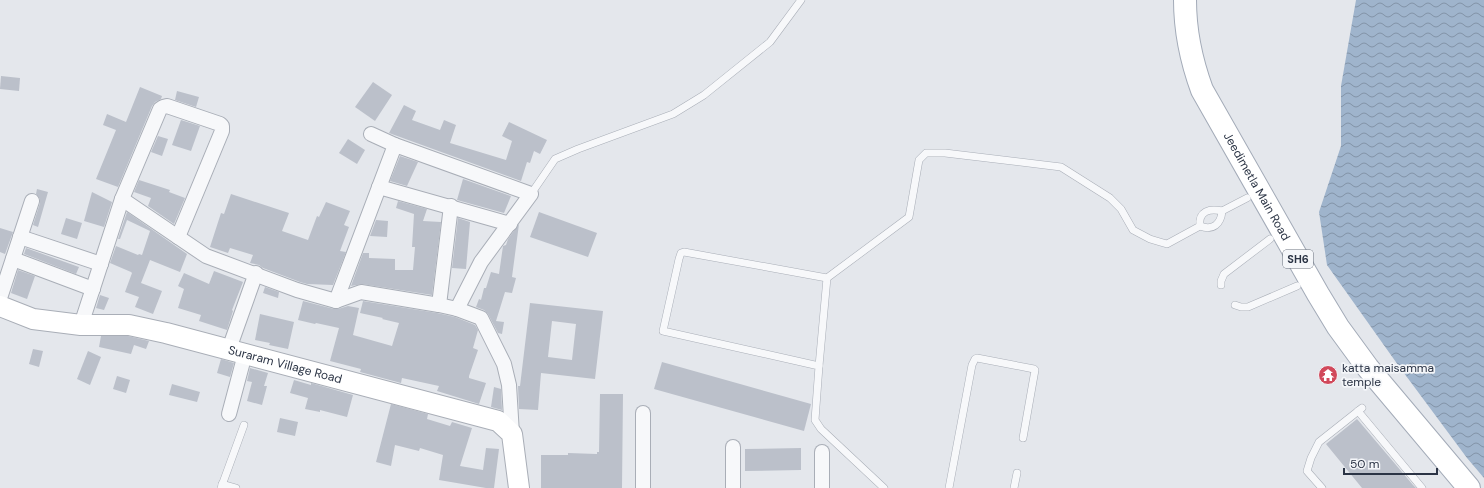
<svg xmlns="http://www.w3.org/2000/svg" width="1484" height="488" viewBox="0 0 1484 488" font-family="'DM Sans',sans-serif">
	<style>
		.water { fill: url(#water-waves) }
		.building { fill: #bbc0ca; fill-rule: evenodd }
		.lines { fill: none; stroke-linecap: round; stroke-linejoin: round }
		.lane-casing { stroke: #a9aeb7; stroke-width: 8 }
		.street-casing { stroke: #a9aeb7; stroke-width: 16 }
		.secondary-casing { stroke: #a9aeb7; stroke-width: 22 }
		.primary-casing { stroke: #a3abb8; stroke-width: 24 }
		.lane { stroke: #f7f8fa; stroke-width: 7 }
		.street { stroke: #f7f8fa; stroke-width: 14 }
		.secondary { stroke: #fff; stroke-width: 20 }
		.primary { stroke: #fff; stroke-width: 22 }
		.labels { text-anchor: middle; stroke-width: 3.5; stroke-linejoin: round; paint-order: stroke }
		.shield { fill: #f4f6f9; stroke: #676e7b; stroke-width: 1 }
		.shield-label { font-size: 11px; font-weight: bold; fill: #2b3445 }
		.street-label { font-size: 12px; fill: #2b3445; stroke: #f4f6f9 }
		.poi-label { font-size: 12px; fill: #2b3445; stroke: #f4f6f9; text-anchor: start }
	</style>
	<defs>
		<pattern id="water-waves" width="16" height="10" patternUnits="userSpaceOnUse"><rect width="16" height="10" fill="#9fb4cc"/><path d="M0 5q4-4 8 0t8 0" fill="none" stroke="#8293a7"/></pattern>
	</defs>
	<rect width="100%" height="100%" fill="#e4e7ec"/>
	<path class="water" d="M 1356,0 L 1484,0 L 1484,478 L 1467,458 L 1398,365 L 1327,265 L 1319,212 L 1341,146 L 1341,86 Z"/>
	<g class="building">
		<path d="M 1,76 L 20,78 L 19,91 L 0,89 Z"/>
		<path d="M 373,82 L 392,95 L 375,121 L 355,107 Z"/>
		<path d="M 140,87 L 162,96 L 161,99 L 155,102 L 152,106 L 118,187 L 96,179 L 116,130 L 103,125 L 107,114 L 126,122 Z"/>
		<path d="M 177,91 L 199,97 L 196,107 L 175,100 Z"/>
		<path d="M 404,105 L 416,111 L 412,120 L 440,130 L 444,120 L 456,125 L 450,143 L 506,160 L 512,141 L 502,136 L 509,122 L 547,140 L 540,154 L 534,151 L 530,163 L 527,162 L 521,181 L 389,133 Z"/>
		<path d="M 181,120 L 200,126 L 191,151 L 172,145 Z"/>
		<path d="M 158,136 L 168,139 L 162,156 L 151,152 Z"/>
		<path d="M 348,139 L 365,150 L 357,164 L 339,153 Z"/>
		<path d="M 400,156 L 418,162 L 407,186 L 390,181 Z"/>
		<path d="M 463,179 L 511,196 L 504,213 L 457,200 Z"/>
		<path d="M 139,180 L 170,190 L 169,192 L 185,198 L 174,224 L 148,206 L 151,198 L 134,192 Z"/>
		<path d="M 37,189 L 48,192 L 38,227 L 33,225 L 40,203 L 40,199 L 36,194 Z"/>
		<path d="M 92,192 L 112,202 L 104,227 L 84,221 Z"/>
		<path d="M 231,194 L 289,213 L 282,231 L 308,240 L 317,216 L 319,217 L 326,202 L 350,211 L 344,225 L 349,227 L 340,251 L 346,252 L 333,285 L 307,284 L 300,282 L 263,268 L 259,265 L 250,263 L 253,255 L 230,248 L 228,253 L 210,247 L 221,213 L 224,214 Z"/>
		<path d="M 398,201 L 427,209 L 423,221 L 441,222 L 432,295 L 362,284 L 351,286 L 363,253 L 369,253 L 369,258 L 395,259 L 395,270 L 413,270 L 415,247 L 412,247 L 414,214 L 396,208 Z"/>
		<path d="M 127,212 L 187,254 L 180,272 L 150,260 L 141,283 L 162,291 L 153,314 L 135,307 L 139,297 L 125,292 L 132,273 L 131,272 L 110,263 L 116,246 L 138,255 L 139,254 L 142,255 L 150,231 L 127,220 L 120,239 L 118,239 Z"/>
		<path d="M 539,212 L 597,233 L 588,257 L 530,237 Z"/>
		<path d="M 66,218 L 82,223 L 77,239 L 61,234 Z"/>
		<path d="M 458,218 L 470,222 L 466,269 L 452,268 Z"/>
		<path d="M 376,220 L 388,221 L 387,237 L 370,236 Z"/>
		<path d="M 519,224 L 512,277 L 516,278 L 512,293 L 505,292 L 496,321 L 504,322 L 502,334 L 498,333 L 488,314 L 484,310 L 476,307 L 479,299 L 481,300 L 484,288 L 486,288 L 491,272 L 499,274 L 503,246 L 506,245 L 508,239 Z"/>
		<path d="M 0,228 L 13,232 L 5,254 L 0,252 Z"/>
		<path d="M 26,248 L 79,267 L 76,274 L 24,254 Z"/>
		<path d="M 18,270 L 35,276 L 27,299 L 11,293 Z"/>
		<path d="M 214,271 L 243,282 L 232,310 L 233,311 L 227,330 L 199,321 L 201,315 L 178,308 L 184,289 L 178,286 L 184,273 L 209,284 Z"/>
		<path d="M 265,287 L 279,292 L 278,298 L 263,293 Z"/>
		<path d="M 100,295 L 109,298 L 104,310 L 96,308 Z"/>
		<path d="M 303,301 L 334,309 L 338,309 L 348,306 L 359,308 L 353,335 L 392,346 L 399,323 L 382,319 L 383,318 L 360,313 L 363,301 L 437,313 L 455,317 L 475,325 L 478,330 L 473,348 L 478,350 L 469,376 L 469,378 L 486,383 L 479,404 L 437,391 L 439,386 L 402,378 L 401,383 L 360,372 L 361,369 L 330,361 L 339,328 L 316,323 L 315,324 L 298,320 Z"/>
		<path d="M 530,303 L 603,311 L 595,379 L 541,373 L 538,410 L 519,409 L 518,386 L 520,386 ZM 552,321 L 576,324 L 572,360 L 548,357 Z"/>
		<path d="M 260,314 L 294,322 L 288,349 L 269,345 L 270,343 L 255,340 Z"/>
		<path d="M 101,336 L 128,336 L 149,341 L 146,349 L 134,345 L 131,354 L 99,347 Z"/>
		<path d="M 33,349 L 43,351 L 39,367 L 29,364 Z"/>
		<path d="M 88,351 L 101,357 L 90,385 L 77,379 Z"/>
		<path d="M 221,359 L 234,363 L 230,377 L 217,373 Z"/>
		<path d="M 662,362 L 811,404 L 804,431 L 654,389 Z"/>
		<path d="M 250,368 L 268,373 L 264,386 L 267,386 L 262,405 L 247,401 L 252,382 L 247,381 Z"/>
		<path d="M 117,376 L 130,380 L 126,393 L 113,389 Z"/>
		<path d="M 294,380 L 311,385 L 311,383 L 353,395 L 347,417 L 320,410 L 320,412 L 305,409 L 308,398 L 290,393 Z"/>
		<path d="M 172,384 L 200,392 L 197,402 L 169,395 Z"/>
		<path d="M 494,387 L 501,389 L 502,410 L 491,407 Z"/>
		<path d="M 600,394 L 623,394 L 622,488 L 541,488 L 541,455 L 568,455 L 568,453 L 597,454 L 597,452 L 599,452 Z"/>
		<path d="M 391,404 L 428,414 L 427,419 L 450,426 L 452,422 L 472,428 L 460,466 L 483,470 L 486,448 L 499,449 L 494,488 L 486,488 L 439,480 L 443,455 L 420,448 L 419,451 L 395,445 L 391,466 L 376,462 Z"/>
		<path d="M 280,418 L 298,422 L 295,436 L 277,432 Z"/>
		<path d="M 1357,419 L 1413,485 L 1416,488 L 1362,488 L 1326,444 Z"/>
		<path d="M 801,448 L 801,470 L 745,471 L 745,449 Z"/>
	</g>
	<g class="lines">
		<defs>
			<g id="lane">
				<path d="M 531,194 L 555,159 L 578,149 L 673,114 L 704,95 L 770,42 L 801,0"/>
				<path d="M 1200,226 C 1198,211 1210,208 1222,211 L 1247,198"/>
				<path d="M 1200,226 C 1213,231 1221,224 1222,211"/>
				<path d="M 827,278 L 684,252 L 681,253 L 679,259 L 663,331 L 819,366 L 815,420 L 821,429 L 884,488"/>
				<path d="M 1221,285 L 1221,281 L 1224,274 L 1270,239"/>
				<path d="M 1235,305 L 1241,307 L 1248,307 L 1297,286"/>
				<path d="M 819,366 L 827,278 L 909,217 L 919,160 L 926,153 L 945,153 L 1061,167 L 1110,198 L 1121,209 L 1133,230 L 1150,239 L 1160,242 L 1167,244 L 1200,226"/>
				<path d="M 1358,411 L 1422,488"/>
				<path d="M 222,484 L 236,488"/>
				<path d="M 221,488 L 244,425"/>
				<path d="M 949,488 L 972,365 L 975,359 L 977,358 L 1034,369 L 1035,370 L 1023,438"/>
				<path d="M 1014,488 L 1017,473"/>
				<path d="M 1322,488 L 1307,471 L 1311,458 L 1319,442 L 1362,408"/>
			</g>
			<g id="street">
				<path d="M 371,134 L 395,145"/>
				<path d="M 379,187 L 510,224"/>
				<path d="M 122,199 L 206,256 L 297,290 L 336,301 L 361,292 L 439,305 L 457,309 L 481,318 L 504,364 L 509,385 L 512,434"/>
				<path d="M 20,237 L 101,264"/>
				<path d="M 13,259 L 93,289"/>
				<path d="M 0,298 L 32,201"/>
				<path d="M 336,301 L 395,145 L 531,194 L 481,262 L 457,309"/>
				<path d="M 439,305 L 451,206"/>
				<path d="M 81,325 L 122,199 L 160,109 L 163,107 L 167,106 L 220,124 L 222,126 L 222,131 L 178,237"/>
				<path d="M 229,349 L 256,273"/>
				<path d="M 229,414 L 245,354"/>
				<path d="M 822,452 L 822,488"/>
				<path d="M 643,488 L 643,413"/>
				<path d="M 733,488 L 733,447"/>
			</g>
			<g id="secondary">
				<path id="s1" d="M 0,306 L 33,319 L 81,325 L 129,325 L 166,333 L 498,421 L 512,434 L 519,488"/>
			</g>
			<g id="primary">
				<path id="s2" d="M 1185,0 C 1185,33 1191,60 1202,90 L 1318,294 L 1338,327 L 1368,368 L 1469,488"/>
			</g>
		</defs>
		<use href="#lane" class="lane-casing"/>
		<use href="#street" class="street-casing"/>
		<use href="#secondary" class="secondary-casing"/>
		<use href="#primary" class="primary-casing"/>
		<use href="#lane" class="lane"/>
		<use href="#street" class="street"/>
		<use href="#secondary" class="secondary"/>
		<use href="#primary" class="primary"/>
	</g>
	<defs>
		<symbol id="temple-disc" viewBox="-11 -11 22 22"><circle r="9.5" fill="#d1495b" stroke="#f4f6f9"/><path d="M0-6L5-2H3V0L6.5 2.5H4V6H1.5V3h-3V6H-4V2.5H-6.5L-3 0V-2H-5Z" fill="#fff"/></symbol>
	</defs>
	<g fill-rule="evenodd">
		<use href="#temple-disc" x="1317" y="364" width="22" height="22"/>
	</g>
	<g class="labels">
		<rect class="shield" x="1283" y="250" width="30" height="18" rx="3"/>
		<g class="shield-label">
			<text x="1298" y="263">SH6</text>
		</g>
		<g class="street-label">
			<text dy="4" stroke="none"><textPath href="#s2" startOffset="203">Jeedimetla Main Road</textPath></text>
			<text dy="4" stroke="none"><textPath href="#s1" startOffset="293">Suraram Village Road</textPath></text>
		</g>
		<g class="poi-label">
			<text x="1342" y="372">katta maisamma<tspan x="1342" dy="14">temple</tspan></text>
		</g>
	</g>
	<path d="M1344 468v6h93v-6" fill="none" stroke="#2b3445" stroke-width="2"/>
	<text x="1350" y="468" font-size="12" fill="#2b3445" stroke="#f4f6f9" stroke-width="3" paint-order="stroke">50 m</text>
</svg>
